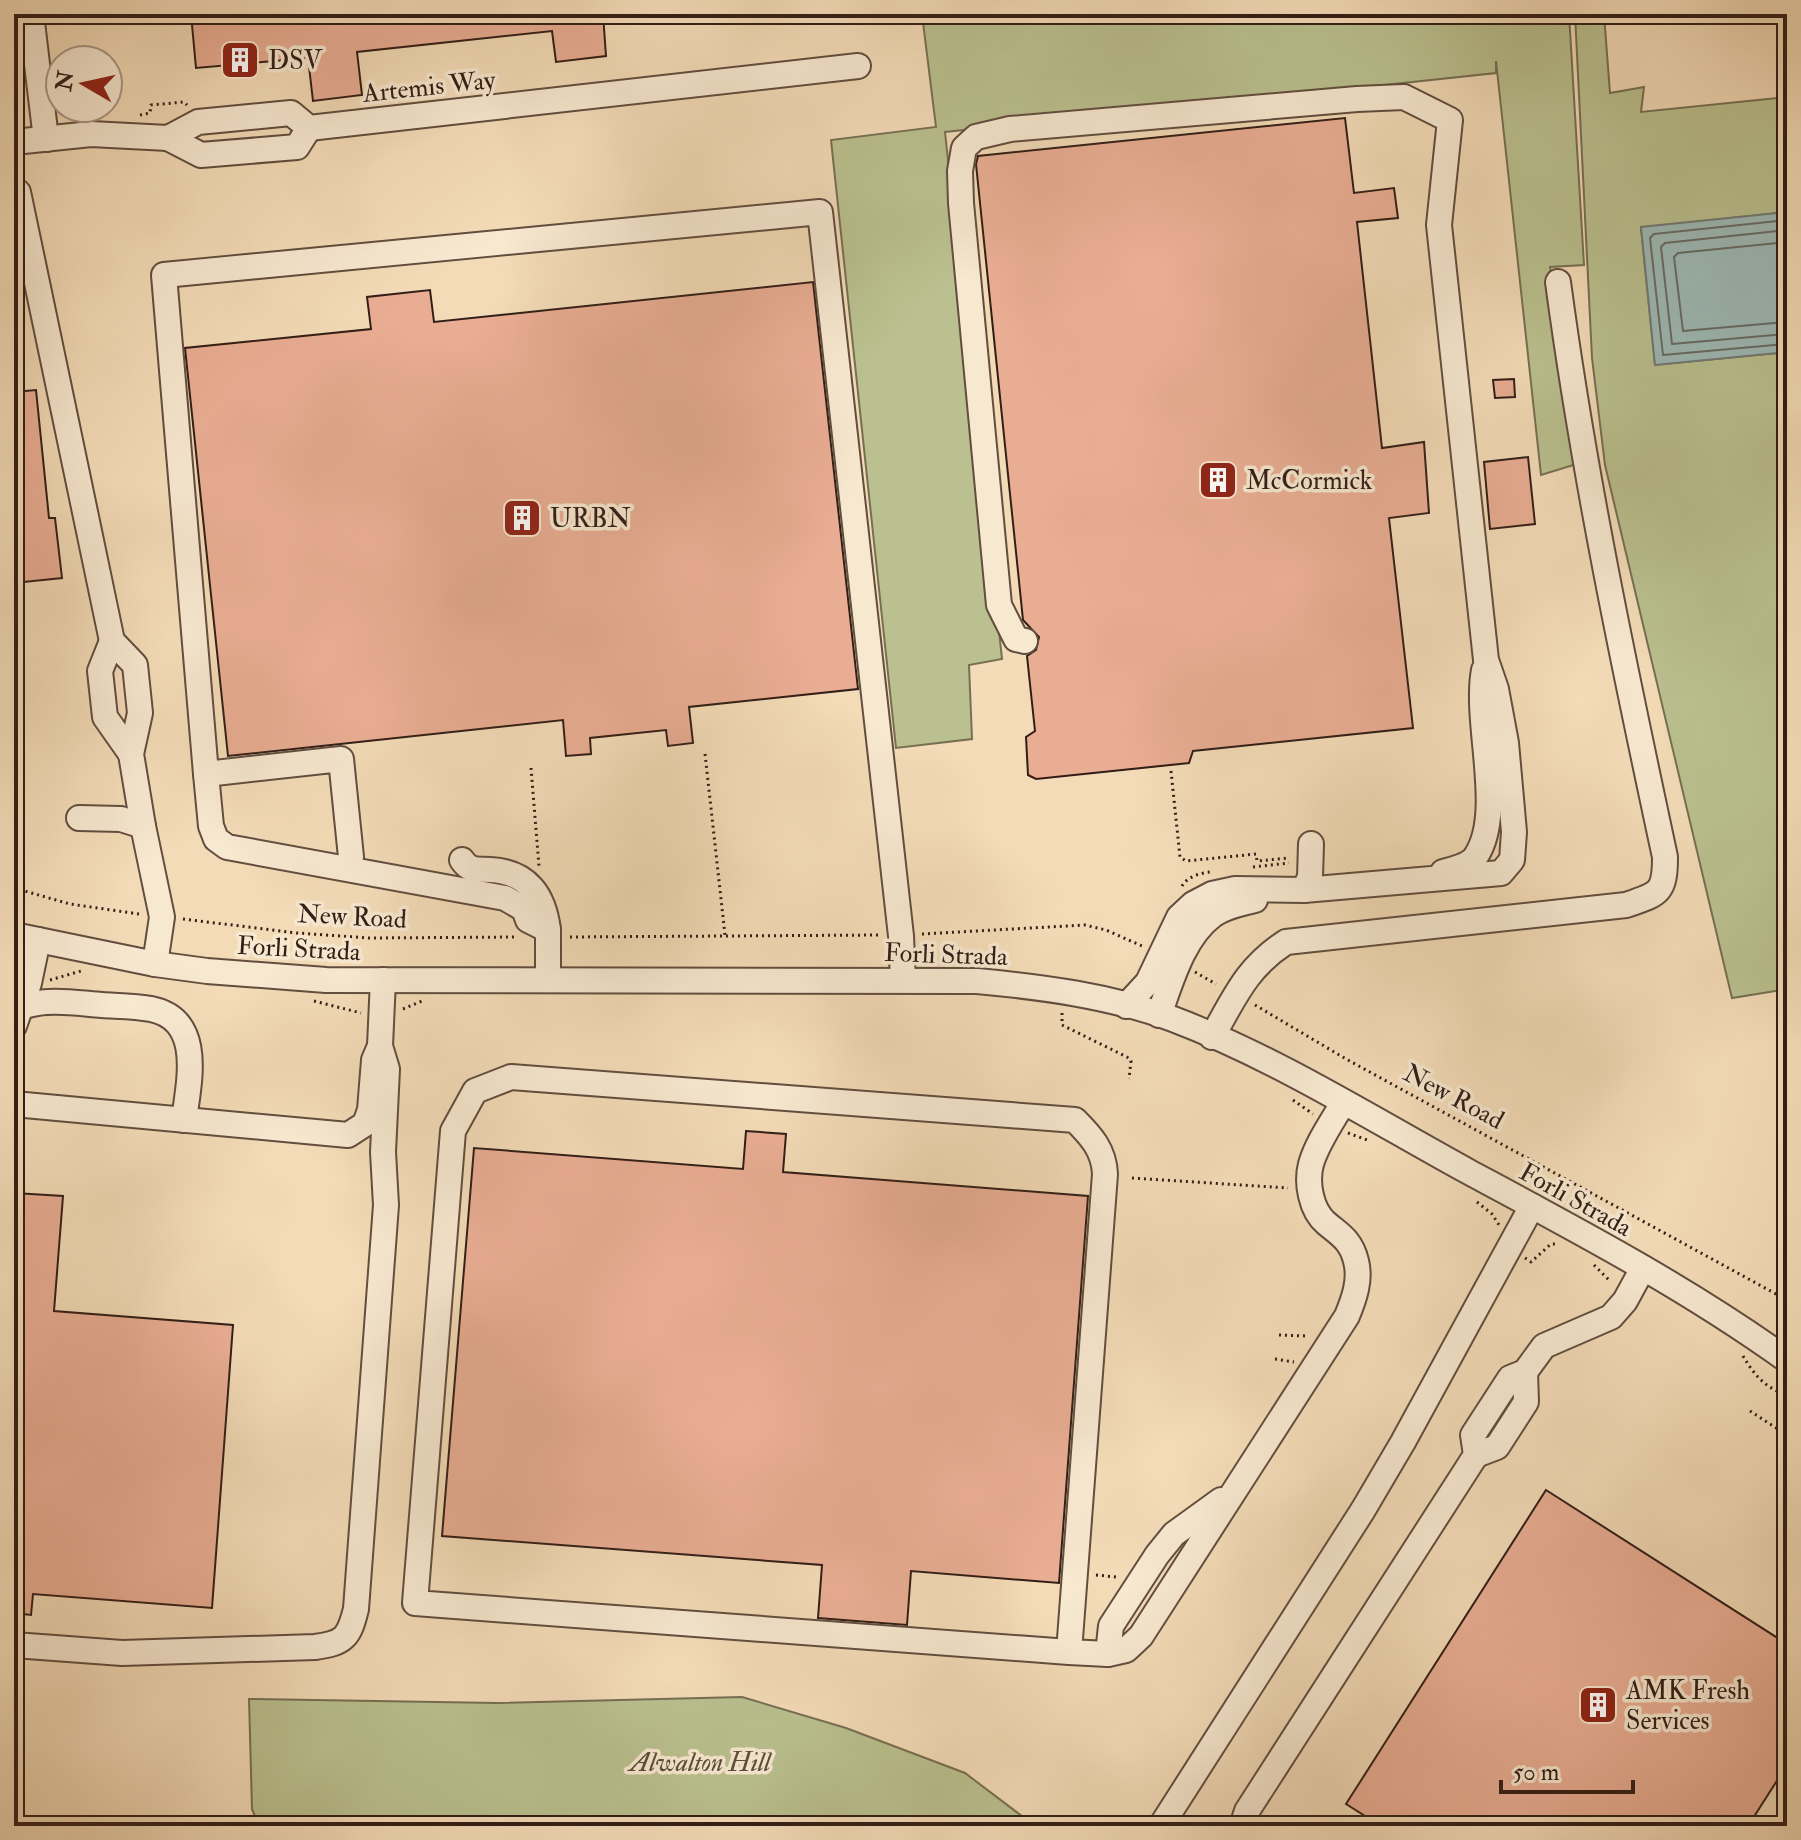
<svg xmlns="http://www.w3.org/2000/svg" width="1801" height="1840" viewBox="0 0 1801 1840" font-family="'IM FELL Double Pica',serif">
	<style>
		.green { fill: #bac08f; stroke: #766f53; stroke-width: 2 }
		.water { fill: #9db9b5; stroke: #727b76; stroke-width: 2 }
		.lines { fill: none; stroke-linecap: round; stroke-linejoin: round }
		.shore { stroke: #686c66; stroke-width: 2 }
		.building { fill: #e9ad93; stroke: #321e17; stroke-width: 2 }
		.minor-casing { stroke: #624d3f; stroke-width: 28 }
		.path { stroke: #321e17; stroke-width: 3; stroke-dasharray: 2 4; stroke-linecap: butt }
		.minor { stroke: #f7e8d0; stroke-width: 24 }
		.labels { text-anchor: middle; stroke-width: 7; stroke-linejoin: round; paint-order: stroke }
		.poi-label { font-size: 26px; fill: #321e17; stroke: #f7e8d0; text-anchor: start }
		.street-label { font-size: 26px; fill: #321e17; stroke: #f7e8d0 }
		.park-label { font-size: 26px; font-style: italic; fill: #5b4f3b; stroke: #f7e8d0 }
	</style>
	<rect width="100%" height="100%" fill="#f3dbb7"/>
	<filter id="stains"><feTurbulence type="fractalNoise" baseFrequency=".0025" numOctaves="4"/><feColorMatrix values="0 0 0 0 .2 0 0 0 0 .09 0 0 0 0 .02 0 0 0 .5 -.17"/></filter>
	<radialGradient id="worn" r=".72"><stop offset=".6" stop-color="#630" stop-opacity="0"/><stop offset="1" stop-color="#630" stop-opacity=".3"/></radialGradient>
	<g class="green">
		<path d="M 922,14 L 1569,14 L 1584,265 L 1550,267 L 1580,463 L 1541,475 L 1496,61 L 1496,73 L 945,132 L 1002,659 L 969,665 L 972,739 L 896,748 L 831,140 L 936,127 Z"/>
		<path d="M 1575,14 L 1604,14 L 1610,93 L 1644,87 L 1641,112 L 1787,97 L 1787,212 L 1641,228 L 1655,365 L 1787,352 L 1787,989 L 1732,998 L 1605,465 L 1592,358 Z"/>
		<path d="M 742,1697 L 846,1728 L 965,1773 L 1035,1826 L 259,1826 L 252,1809 L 249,1699 L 497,1703 Z"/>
	</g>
	<path class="water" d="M 1787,212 L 1787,352 L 1655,365 L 1641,227 Z"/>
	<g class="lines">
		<g class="shore">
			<path d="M 1787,220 L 1654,234 L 1650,238 L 1663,355 L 1787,344"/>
			<path d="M 1787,230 L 1665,243 L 1661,247 L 1672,344 L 1787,334"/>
			<path d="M 1787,242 L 1678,253 L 1674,257 L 1683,331 L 1787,322"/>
		</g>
	</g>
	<g class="building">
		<path d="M 191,14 L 603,14 L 606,56 L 556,62 L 552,31 L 357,52 L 362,95 L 313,101 L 308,58 L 196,68 Z"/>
		<path d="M 1345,118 L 1354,193 L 1394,188 L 1398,218 L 1357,222 L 1382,448 L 1424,442 L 1429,513 L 1389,518 L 1413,728 L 1193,751 L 1189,763 L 1036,779 L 1028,775 L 1026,737 L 1035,731 L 1027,656 L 1036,650 L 1039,637 L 1023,620 L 976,164 L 978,156 Z"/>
		<path d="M 813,282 L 858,689 L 689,707 L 693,743 L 668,746 L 666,730 L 590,738 L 591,754 L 566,756 L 563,720 L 228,756 L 185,348 L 371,329 L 367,297 L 430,290 L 434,322 Z"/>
		<path d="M 1514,379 L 1515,397 L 1495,398 L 1493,380 Z"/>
		<path d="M 36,390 L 49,518 L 55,518 L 62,578 L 14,583 L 14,392 Z"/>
		<path d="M 1528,457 L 1535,524 L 1490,529 L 1484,462 Z"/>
		<path d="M 746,1131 L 786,1134 L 783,1172 L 1088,1196 L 1059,1583 L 911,1571 L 907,1625 L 818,1618 L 822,1565 L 442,1536 L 474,1148 L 743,1169 Z"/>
		<path d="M 14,1193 L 63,1196 L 54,1311 L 233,1325 L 212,1608 L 33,1594 L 31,1615 L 14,1613 Z"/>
		<path d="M 1546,1490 L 1787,1644 L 1787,1765 L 1748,1826 L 1381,1826 L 1346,1804 Z"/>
	</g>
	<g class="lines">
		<defs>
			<g id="minor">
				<path d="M 31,14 L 46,139"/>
				<path d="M 168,138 L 201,155 L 297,147 L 309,128"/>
				<path d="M 14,142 L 91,134 L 168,138 L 198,122 L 291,113 L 309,128 L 858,66"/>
				<path d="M 14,192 L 18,192 L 112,641 L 135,665 L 140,713 L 131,754 L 143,826"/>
				<path d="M 112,641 L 100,671 L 105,717 L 131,754"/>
				<path d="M 1025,641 L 1016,639 L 999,605 L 961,203 L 960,171 L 964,148 L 976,137 L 1010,129 L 1357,99 L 1404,97 L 1450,120 L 1439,225 L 1486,660 L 1496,689 L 1506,743 L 1514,832 L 1512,860 L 1501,873 L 1304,890 L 1235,889 L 1212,894 L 1193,904 L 1179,917 L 1148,982 L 1126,1006"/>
				<path d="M 206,774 L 211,826 L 216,839 L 227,847 L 505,898 L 524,909 L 528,920 L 548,930 L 548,980"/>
				<path d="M 79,818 L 121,819 L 143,826 L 162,917 L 155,964"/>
				<path d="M 351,857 L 341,759 L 206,774 L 164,275 L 820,212 L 901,936 L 903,980"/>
				<path d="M 462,860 C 470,872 478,869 491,870 C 528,872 544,896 548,930"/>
				<path d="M 1443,872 C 1454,869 1470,866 1476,856 C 1505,812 1474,723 1484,670"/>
				<path d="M 1304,890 L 1310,877 L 1311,844"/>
				<path d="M 14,935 L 155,964 L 207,971 L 326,980 L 977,981 C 1042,987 1111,996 1173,1019 C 1276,1058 1372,1119 1469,1172 C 1577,1230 1687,1288 1787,1360"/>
				<path d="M 21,1007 C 47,998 75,1003 102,1005 C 118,1006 136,1006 151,1009 C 204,1020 189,1081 184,1120"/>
				<path d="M 1159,1015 C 1171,982 1183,937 1213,915 C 1226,906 1240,904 1255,900"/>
				<path d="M 14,1026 L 29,983 L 38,940"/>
				<path d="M 1212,1037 C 1235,997 1246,968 1286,942 L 1626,905 C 1659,894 1665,893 1665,857 C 1624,666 1584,476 1558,282"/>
				<path d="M 14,1104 L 348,1135 L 365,1124 L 370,1110 L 374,1060 L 380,1046 L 383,980"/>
				<path d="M 1476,1455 L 1497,1447 L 1526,1402 L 1525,1372"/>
				<path d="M 14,1645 L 122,1653 L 315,1647 C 345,1643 349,1637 356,1609 L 386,1205 L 383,1152 L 387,1069 L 380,1046"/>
				<path d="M 1069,1652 L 1105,1174 C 1104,1150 1091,1136 1075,1120 L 511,1077 L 475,1091 L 453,1131 L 415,1603 L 1069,1652 L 1108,1654 L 1126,1650 L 1141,1636 L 1347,1316 C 1354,1299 1361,1280 1356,1261 C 1351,1240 1340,1235 1326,1223 C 1311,1210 1306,1183 1311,1164 C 1317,1143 1332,1122 1343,1103"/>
				<path d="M 1108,1654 L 1111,1626 L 1157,1555 L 1174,1534 L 1221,1500"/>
				<path d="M 1161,1826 L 1363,1510 L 1403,1442 L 1532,1206"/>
				<path d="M 1242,1826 L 1247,1811 L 1476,1455 L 1473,1435 L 1510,1378 L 1525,1372 L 1544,1346 L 1611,1317 L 1625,1301 L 1643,1268"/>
			</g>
		</defs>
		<use href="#minor" class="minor-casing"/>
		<g class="path">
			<path d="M 67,108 L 77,114"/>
			<path d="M 140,115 L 150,113 L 151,105 L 184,102 L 187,105"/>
			<path d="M 705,754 L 725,935"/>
			<path d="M 531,768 L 539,866"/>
			<path d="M 1171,771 L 1180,857 L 1186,861 L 1256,854 L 1257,861 L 1289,858"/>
			<path d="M 1253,867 L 1289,863"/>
			<path d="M 1182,886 C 1187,877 1200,873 1210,872"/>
			<path d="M 14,888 L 70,904 L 139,914"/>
			<path d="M 183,919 L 297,933 L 369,938 L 518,937"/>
			<path d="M 922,934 L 1085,925 L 1106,930 L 1142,946"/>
			<path d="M 570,937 L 882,935"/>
			<path d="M 1195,972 L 1216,984"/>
			<path d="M 50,980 L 81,971"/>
			<path d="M 314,1001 L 361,1013"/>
			<path d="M 1255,1005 L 1346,1059 L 1787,1300"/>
			<path d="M 403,1009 L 422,1001"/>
			<path d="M 1062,1013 L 1062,1025 L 1127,1057 L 1131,1061 L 1129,1079"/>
			<path d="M 1293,1100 L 1313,1114"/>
			<path d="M 1348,1133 L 1370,1141"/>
			<path d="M 1132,1178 L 1288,1188"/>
			<path d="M 1477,1202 L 1492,1214 L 1499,1225"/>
			<path d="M 1525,1258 L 1531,1262 L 1551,1244 L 1557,1244"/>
			<path d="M 1594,1265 L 1611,1282"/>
			<path d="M 1279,1335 L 1307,1336"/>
			<path d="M 1743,1356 C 1753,1373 1766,1390 1787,1394"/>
			<path d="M 1275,1359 L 1294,1362"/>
			<path d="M 1750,1411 L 1787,1435"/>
			<path d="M 1096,1575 L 1116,1577"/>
		</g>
		<use href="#minor" class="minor"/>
	</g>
	<defs>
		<symbol id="building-square" viewBox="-11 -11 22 22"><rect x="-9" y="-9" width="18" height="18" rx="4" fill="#8f2418" stroke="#f7e8d0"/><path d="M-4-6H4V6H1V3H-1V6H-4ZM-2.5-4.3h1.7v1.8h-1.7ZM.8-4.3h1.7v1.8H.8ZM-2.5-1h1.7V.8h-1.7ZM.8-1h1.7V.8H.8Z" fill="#fff"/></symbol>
	</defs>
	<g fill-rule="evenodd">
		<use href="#building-square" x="218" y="38" width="44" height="44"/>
		<use href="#building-square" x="1196" y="458" width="44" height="44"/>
		<use href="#building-square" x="500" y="496" width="44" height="44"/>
		<use href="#building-square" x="1576" y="1683" width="44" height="44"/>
	</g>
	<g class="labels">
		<g class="poi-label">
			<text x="268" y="69">DSV</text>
			<text x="1246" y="489">McCormick</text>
			<text x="550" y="527">URBN</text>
			<text x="1626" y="1699">AMK Fresh<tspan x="1626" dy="30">Services</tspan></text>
		</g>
		<g class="street-label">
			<text transform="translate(429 86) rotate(-6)" y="9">Artemis Way</text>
			<text transform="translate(352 916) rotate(3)" y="9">New Road</text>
			<text transform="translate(299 948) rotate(3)" y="9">Forli Strada</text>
			<text transform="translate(946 954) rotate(2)" y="9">Forli Strada</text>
			<text transform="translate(1454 1096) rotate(28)" y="9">New Road</text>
			<text transform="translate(1576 1199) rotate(29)" y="9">Forli Strada</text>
		</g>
		<g class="park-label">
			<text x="700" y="1771">Alwalton Hill</text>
		</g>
	</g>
	<rect width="1801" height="1840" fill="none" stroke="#f3dbb7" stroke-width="48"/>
	<rect x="16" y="16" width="1769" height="1808" fill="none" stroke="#321e17" stroke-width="4"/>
	<rect x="24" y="24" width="1753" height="1792" fill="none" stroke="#321e17" stroke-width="2"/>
	<g transform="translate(84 84) rotate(279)"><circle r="38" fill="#f7e8d0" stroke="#a89786" stroke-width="2"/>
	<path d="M0-6L14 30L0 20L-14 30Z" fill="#8f2418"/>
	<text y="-12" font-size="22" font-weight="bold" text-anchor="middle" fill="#321e17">N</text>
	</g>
	<path d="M1501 1780v12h132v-12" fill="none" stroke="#321e17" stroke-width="4"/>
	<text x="1513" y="1780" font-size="24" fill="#321e17" stroke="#f7e8d0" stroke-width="6" paint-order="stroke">50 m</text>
	<rect width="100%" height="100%" filter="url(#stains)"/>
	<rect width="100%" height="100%" fill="url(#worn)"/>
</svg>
